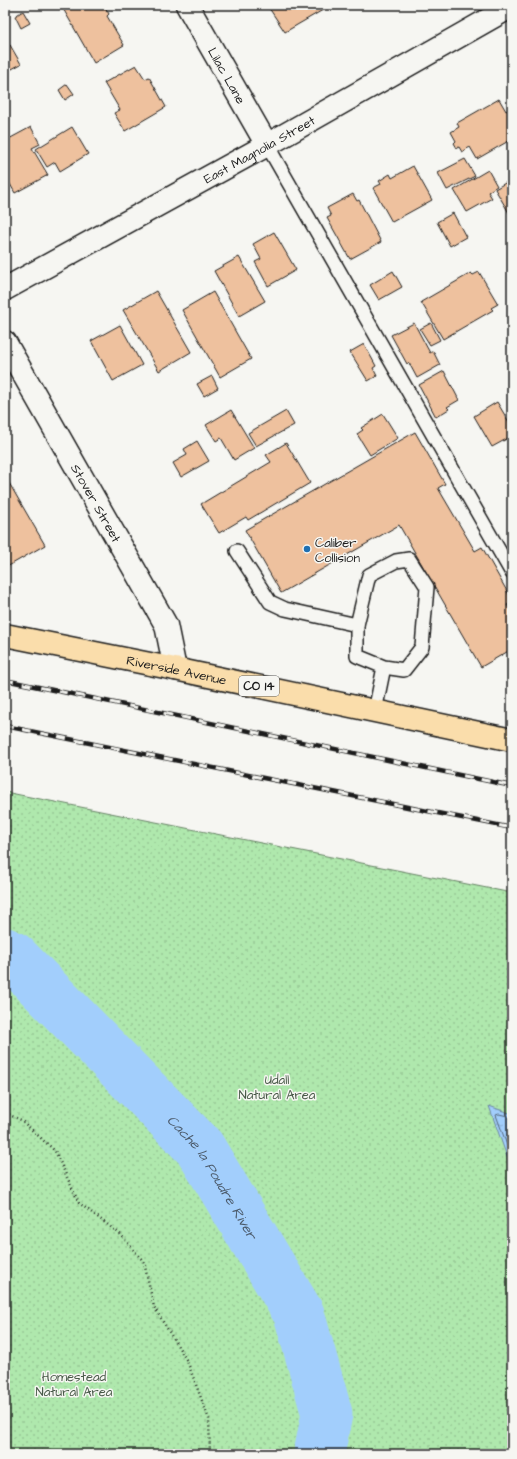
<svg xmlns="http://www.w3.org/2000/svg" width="517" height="1459" viewBox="0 0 517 1459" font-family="'Architects Daughter',sans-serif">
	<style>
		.park { fill: url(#park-dots); stroke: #668264 }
		.water { fill: url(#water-ripples); stroke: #6c87a2 }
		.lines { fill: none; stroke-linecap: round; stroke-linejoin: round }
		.shore { stroke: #526376; stroke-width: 1 }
		.river { stroke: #a2cefc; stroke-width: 51 }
		.building { fill: #eec19e; stroke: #1c1c1c }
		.lane-casing { stroke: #1c1c1c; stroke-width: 16 }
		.street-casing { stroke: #1c1c1c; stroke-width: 25 }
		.highway-casing { stroke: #1c1c1c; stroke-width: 25 }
		.path { stroke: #1c1c1c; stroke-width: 2.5; stroke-dasharray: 1 3; stroke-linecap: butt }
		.lane { stroke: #f6f6f2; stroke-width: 13 }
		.street { stroke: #f6f6f2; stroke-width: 22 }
		.highway { stroke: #faddab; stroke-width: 22 }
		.rail-casing { stroke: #1c1c1c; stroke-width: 4.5 }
		.rail { stroke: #f6f6f2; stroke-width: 3; stroke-dasharray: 9; stroke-linecap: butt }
		.poi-dot { fill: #1f6fb2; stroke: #f6f6f2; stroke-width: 1.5 }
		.labels { text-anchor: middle; stroke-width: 3; stroke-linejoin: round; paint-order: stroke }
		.shield { fill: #f6f6f2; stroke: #5d5d5c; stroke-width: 1 }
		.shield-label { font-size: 12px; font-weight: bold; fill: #1c1c1c }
		.street-label { font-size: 13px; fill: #1c1c1c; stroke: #f6f6f2 }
		.poi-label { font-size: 13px; fill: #1c1c1c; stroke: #f6f6f2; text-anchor: start }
		.park-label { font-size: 13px; fill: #485948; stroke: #f6f6f2 }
		.water-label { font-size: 14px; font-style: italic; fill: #4b5a6a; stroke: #f6f6f2 }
	</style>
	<defs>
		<pattern id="park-dots" width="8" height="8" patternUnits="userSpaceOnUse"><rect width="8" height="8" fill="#afe8ad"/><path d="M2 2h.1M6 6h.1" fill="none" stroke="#96c694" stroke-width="1.8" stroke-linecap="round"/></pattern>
		<pattern id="water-ripples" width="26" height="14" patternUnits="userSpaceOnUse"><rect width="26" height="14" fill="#a2cefc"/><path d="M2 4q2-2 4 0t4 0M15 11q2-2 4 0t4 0" fill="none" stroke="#8bb0d7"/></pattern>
	</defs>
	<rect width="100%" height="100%" fill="#f6f6f2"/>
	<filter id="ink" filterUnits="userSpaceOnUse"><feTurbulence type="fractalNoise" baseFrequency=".025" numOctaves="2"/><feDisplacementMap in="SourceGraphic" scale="8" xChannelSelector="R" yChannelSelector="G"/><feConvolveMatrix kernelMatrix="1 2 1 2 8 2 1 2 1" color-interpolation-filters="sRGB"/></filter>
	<g filter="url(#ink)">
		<path class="park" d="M 5,792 L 512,893 L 512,1454 L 5,1454 Z"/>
		<path class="water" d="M 489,1106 L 512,1114 L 512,1171 Z"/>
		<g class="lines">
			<path class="shore" d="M 512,1117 L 499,1114 L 496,1115 L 512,1159"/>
			<path class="river" id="s1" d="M 5,953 L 13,957 L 200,1148 L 299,1314 L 327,1414 L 319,1454"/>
		</g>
		<g class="building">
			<path d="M 61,5 L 104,5 L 109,14 L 107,16 L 124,45 L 94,63 Z"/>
			<path d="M 267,5 L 327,5 L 328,7 L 285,32 Z"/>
			<path d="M 23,11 L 30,23 L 21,28 L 15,16 Z"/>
			<path d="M 10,45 L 21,64 L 10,70 L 8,67 L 5,69 L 5,48 Z"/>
			<path d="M 136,65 L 145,79 L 149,77 L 166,107 L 125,131 L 114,113 L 120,110 L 104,83 Z"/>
			<path d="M 67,84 L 74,94 L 65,100 L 59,90 Z"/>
			<path d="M 499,99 L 506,111 L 512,108 L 512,139 L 477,159 L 470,147 L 462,152 L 459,147 L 457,148 L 454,143 L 456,141 L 451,132 L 459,127 L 457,123 Z"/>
			<path d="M 31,127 L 40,144 L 32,148 L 48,175 L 15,193 L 5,175 L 5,141 Z"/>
			<path d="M 72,127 L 88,154 L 60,171 L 55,162 L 47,167 L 36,149 Z"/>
			<path d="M 465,159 L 475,176 L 447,190 L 438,173 Z"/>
			<path d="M 413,166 L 432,200 L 392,222 L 373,188 L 381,184 L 379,181 L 390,174 L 392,178 Z"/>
			<path d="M 488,170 L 497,186 L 488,192 L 492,198 L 467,212 L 454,190 Z"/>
			<path d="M 512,179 L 512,218 L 495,189 Z"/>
			<path d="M 353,194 L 357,201 L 359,200 L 381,242 L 350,259 L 327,218 L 331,216 L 327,208 Z"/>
			<path d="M 453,213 L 466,237 L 450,246 L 437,222 Z"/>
			<path d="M 274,232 L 296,270 L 268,286 L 255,262 L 261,259 L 253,244 Z"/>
			<path d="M 239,257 L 265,301 L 239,316 L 214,271 Z"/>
			<path d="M 393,271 L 402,287 L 379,300 L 370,285 Z"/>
			<path d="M 479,272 L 498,304 L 491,308 L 493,310 L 443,339 L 421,302 L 471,273 L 473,275 Z"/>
			<path d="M 156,291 L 191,352 L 159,371 L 123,310 Z"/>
			<path d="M 213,292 L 251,359 L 220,377 L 182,310 Z"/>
			<path d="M 414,323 L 430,353 L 433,351 L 440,365 L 417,378 L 409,363 L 407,364 L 391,335 Z"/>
			<path d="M 431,323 L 440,340 L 430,345 L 420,329 Z"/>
			<path d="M 120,325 L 142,365 L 113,381 L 91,341 Z"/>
			<path d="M 364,344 L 376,366 L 373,368 L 377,376 L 368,381 L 350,352 Z"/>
			<path d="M 444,371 L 459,400 L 447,407 L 449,409 L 436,417 L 419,385 Z"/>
			<path d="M 212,376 L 218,388 L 204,396 L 197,384 Z"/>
			<path d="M 497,402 L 512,427 L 512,436 L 492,447 L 474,416 Z"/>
			<path d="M 231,410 L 254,448 L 234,460 L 221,438 L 216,441 L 206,425 Z"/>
			<path d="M 286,411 L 294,425 L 256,446 L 248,433 Z"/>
			<path d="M 383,414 L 398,438 L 370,455 L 357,434 L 363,430 L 361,428 Z"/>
			<path d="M 415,432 L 445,484 L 438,488 L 475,551 L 482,547 L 512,600 L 512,603 L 507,605 L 512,613 L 512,649 L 481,667 L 399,525 L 281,593 L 245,530 Z"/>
			<path d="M 197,441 L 209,461 L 181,477 L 173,463 L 187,455 L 184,449 Z"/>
			<path d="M 286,443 L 310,483 L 248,520 L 246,517 L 219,533 L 201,504 L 271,462 L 266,455 Z"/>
			<path d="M 5,476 L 45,545 L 5,568 Z"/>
		</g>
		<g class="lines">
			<defs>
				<g id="lane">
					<path d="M 267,145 L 512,573"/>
					<path d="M 237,551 L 270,602 L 285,609 L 357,625"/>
					<path d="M 375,711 L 384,667 L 404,670 L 422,647 L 427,587 L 409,559 L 396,561 L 369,575 L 357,625 L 357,656 L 384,667"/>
				</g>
				<g id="street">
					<path id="s2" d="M 187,5 L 267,145"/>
					<path id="s3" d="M 5,289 L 267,145 L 512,6"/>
					<path id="s4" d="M 5,342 L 166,625 L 175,669"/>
				</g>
				<g id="highway">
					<path id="s5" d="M 5,635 L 175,669 L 512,740"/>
				</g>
			</defs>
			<use href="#lane" class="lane-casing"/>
			<use href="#street" class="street-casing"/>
			<use href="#highway" class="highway-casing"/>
			<path class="path" d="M 5,1113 L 21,1120 L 55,1151 L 79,1203 L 120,1234 L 144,1262 L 154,1307 L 187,1361 L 209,1419 L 210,1454"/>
			<use href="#lane" class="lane"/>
			<use href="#street" class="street"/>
			<use href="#highway" class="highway"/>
			<defs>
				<g id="rail">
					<path d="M 5,680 L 512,786"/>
					<path d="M 5,726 L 512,828"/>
				</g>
			</defs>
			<use href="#rail" class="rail-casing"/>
			<use href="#rail" class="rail"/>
		</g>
	</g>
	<circle class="poi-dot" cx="307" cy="549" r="4"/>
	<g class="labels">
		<rect class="shield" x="239" y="676" width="40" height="20" rx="3"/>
		<g class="shield-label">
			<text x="259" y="690">CO 14</text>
		</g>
		<g class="street-label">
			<text dy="5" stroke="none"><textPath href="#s2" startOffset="81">Lilac Lane</textPath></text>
			<text dy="5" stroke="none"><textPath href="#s3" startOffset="290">East Magnolia Street</textPath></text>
			<text dy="5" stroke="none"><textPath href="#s4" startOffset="185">Stover Street</textPath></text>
			<text dy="5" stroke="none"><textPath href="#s5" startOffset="175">Riverside Avenue</textPath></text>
		</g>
		<g class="poi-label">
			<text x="315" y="547">Caliber<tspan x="315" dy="15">Collision</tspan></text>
		</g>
		<g class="park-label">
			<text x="277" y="1084">Udall<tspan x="277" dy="15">Natural Area</tspan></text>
			<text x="74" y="1381">Homestead<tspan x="74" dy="15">Natural Area</tspan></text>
		</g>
		<g class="water-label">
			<text dy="5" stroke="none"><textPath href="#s1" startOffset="307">Cache la Poudre River</textPath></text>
		</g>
	</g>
	<rect width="517" height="1459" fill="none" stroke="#f6f6f2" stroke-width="20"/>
	<rect x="10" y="10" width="497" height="1439" fill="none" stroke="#1c1c1c" stroke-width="1.5" filter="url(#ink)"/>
</svg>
